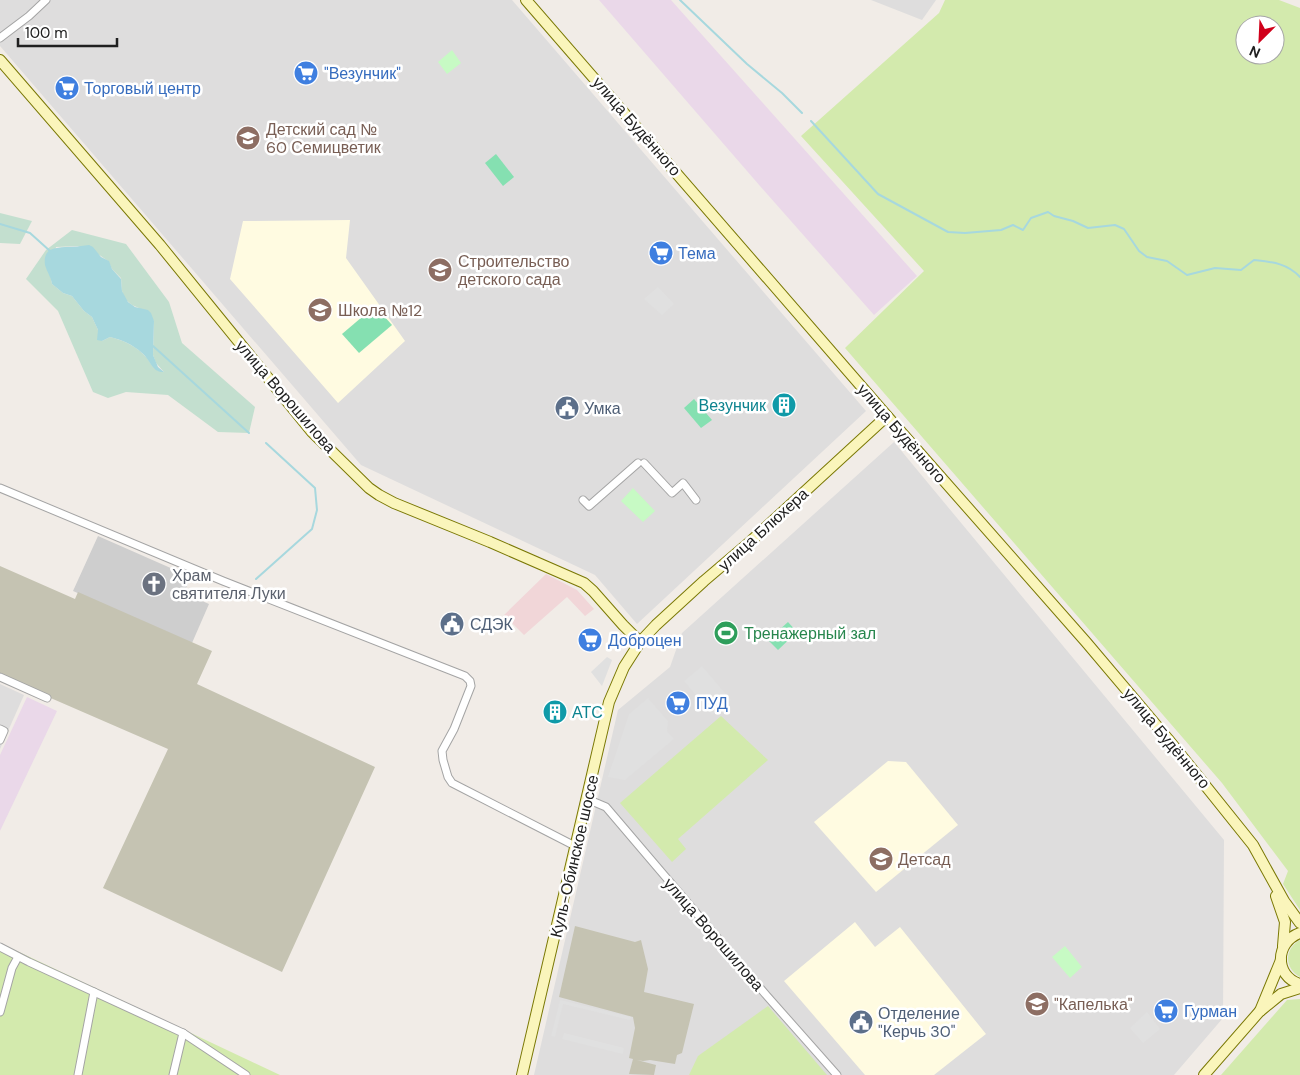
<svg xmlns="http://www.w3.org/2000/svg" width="1300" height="1075" viewBox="0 0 1300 1075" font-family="'DM Sans',sans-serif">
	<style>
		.residential { fill: #dedddd }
		.commercial { fill: #f1d6d8 }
		.industrial { fill: #ead8e9 }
		.education { fill: #fffbe1 }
		.religious { fill: #cecece }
		.construction { fill: #c5c3b2 }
		.grass { fill: #d3eaad; fill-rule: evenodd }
		.wetland { fill: #c3dfcf; fill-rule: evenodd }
		.park { fill: #c7fac4 }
		.pitch { fill: #85e0b1 }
		.parking { fill: #e0e0e0 }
		.water { fill: #a7d8de }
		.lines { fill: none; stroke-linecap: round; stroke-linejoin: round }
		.stream { stroke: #a7d8de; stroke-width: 2 }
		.minor-casing { stroke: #a4a4a4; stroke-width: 9 }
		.secondary-casing { stroke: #7a7804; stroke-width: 12 }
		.minor { stroke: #fff; stroke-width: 7 }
		.secondary { stroke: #faf5bb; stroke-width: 10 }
		.labels { text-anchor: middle; stroke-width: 5; stroke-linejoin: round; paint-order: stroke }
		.shop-label { font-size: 16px; fill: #366cbe; stroke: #fff; text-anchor: start }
		.street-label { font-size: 16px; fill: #202020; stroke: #fff }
		.education-label { font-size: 16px; fill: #785e54; stroke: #fff; text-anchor: start }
		.culture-label { font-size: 16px; fill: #0d838f; stroke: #fff; text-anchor: end }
		.service-label { font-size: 16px; fill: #4e5e75; stroke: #fff; text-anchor: start }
		.worship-label { font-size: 16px; fill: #5b616d; stroke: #fff; text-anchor: start }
		.leisure-label { font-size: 16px; fill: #27864d; stroke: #fff; text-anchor: start }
	</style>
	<rect width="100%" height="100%" fill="#f1ece7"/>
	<g class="residential">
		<path d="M 0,0 L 512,0 L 866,411 L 637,624 L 595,575 L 361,465 L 0,46 Z"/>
		<path d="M 871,0 L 936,0 L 922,20 Z"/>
		<path d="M 894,442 L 1224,840 L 1223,1018 L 1174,1075 L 534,1075 L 618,710 L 670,667 L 682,633 Z"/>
		<path d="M 0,684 L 24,695 L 0,749 Z"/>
	</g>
	<path class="commercial" d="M 546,574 L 577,590 L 594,609 L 585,616 L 567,597 L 524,635 L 504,615 Z"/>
	<g class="industrial">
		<path d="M 599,0 L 671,0 L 917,276 L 874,315 L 760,186 Z"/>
		<path d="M 27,697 L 57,711 L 0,831 L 0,755 Z"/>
	</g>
	<g class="education">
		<path d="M 350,220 L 346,258 L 405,341 L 338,403 L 230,279 L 243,221 Z"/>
		<path d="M 888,761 L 906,762 L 958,825 L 876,892 L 814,822 Z"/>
		<path d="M 855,922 L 875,947 L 900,927 L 986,1034 L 934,1075 L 865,1075 L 784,981 Z"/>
	</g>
	<path class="religious" d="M 98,536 L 191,577 L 184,593 L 209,604 L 192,643 L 73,591 Z"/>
	<g class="construction">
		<path d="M 0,566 L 75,599 L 78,592 L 212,651 L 197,684 L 375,767 L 282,972 L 103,888 L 168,749 L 0,676 Z"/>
		<path d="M 575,926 L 635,942 L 641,940 L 648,969 L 644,992 L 694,1004 L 682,1053 L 677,1055 L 675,1064 L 650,1060 L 643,1061 L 637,1060 L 656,1065 L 654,1075 L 629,1074 L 633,1059 L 629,1058 L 635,1028 L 633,1017 L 559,997 Z"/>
	</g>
	<g class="grass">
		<path d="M 945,0 L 1279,0 L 1300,8 L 1300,910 L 1283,884 L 1288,871 L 1222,783 L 845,348 L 924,271 L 801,136 L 939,13 ZM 1245,25 L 1275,25 L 1275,55 L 1245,55 Z"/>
		<path d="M 721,716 L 768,760 L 678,839 L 686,849 L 672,862 L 620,803 Z"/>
		<path d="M 1300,940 L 1300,977 C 1284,968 1284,949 1300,940 Z"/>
		<path d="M 0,943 L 280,1075 L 0,1075 Z"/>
		<path d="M 1300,999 L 1300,1075 L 1221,1075 L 1287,1000 Z"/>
		<path d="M 768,1006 L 827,1075 L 689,1075 L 698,1056 Z"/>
	</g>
	<g class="wetland">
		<path d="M 0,213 L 32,221 L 20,244 L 0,243 Z"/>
		<path d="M 72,230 L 126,244 L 169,302 L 182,343 L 255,407 L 249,433 L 218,432 L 168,395 L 126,392 L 108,398 L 93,392 L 58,311 L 26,279 L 46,250 ZM 78,246 L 98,254 L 108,261 L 112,269 L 121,278 L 122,291 L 125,299 L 132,305 L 139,308 L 154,321 L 153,355 L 156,363 L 164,372 C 150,369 152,362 143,354 C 134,345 122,340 110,337 L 102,341 L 98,335 L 98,330 L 92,317 L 84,311 L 72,296 L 63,293 L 52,284 L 50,274 L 56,247 Z"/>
	</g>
	<g class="park">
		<path d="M 452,50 L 461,63 L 447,74 L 438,62 Z"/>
		<path d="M 633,488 L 655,511 L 643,522 L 621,501 Z"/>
		<path d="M 1065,946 L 1082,967 L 1070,978 L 1052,957 Z"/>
	</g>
	<g class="pitch">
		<path d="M 496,154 L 514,177 L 503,186 L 485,163 Z"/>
		<path d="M 375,306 L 392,325 L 359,353 L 342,334 Z"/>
		<path d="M 694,399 L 712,420 L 701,428 L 684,408 Z"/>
		<path d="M 788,622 L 797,632 L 778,650 L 768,640 Z"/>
	</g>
	<g class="parking">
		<path d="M 658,287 L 674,304 L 662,315 L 644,299 Z"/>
		<path d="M 607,657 L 612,660 L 602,686 L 591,672 Z"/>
		<path d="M 702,666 L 731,700 L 712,715 L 684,681 Z"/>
		<path d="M 648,698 L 668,721 L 667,731 L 674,739 L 625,780 L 608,777 L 629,714 Z"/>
		<path d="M 560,1000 L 631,1017 L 630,1020 L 563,1004 L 555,1037 L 551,1036 Z"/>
		<path d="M 1147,1012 L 1160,1029 L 1143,1043 L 1130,1028 Z"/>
		<path d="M 564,1033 L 624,1048 L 623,1054 L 562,1039 Z"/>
	</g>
	<path class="water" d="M 89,245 L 93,247 L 101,257 L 109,261 L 112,269 L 121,279 L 122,291 L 128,302 L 135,307 L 148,310 L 151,313 L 154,321 L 153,355 L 158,367 L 164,372 C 152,373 150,359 142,353 C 132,344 122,340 110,337 L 102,341 L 97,340 L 98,330 L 92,317 L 84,311 L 72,296 L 63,293 L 52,284 C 51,277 47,272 45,265 C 43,249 53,248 65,247 C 73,247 81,246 89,245 Z"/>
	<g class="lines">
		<g class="stream">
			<path d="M 680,0 L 747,64 L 782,93 L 802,113"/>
			<path d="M 811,121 L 878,194 L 948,232 L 965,233 L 1001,230 L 1013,225 L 1023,230 L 1031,218 L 1048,212 L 1054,216 L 1073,221 L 1088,228 L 1115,225 L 1124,229 L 1139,251 L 1147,257 L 1167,261 L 1187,275 L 1215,268 L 1241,270 L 1254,260 C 1272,262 1287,263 1300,277"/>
			<path d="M 0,224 L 30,233 L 50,251"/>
			<path d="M 153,346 L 249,433"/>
			<path d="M 256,579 L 312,529 L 317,510 L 315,488 L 266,443"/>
		</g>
		<defs>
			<g id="minor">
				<path d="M 0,38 L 29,16 L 46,0"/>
				<path d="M 644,463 L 672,493 L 683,483 L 696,500"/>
				<path d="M 0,488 L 223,581 L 465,676 L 470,681 L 471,686 L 454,729 L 442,751 L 443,760 L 448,777 L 452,783 L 575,846"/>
				<path d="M 583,500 L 589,506 L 638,463"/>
				<path d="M 0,677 L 47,698"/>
				<path d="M 0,729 L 4,731 L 0,740"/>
				<path d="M 587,799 L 606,807 L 767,996 L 837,1075"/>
				<path d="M 0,947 L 29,962 L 183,1033 L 246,1075"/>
				<path d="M 0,1012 L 12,968 L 18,957"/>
				<path d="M 78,1075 L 94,992"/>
				<path d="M 173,1075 L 183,1033"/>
			</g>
			<g id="secondary">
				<path d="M 526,0 L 887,416 L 1086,642 L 1168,739 L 1253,845 L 1284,901 L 1300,923"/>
				<path d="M 0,60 L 160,245 L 312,432 L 369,488 L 379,495 L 394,503 L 490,542 L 584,583 L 593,591 L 623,625 L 640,642"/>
				<path d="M 1276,896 L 1285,922 L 1283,946"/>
				<path d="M 1300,933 C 1275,942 1274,976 1300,984"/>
				<path d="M 1260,1011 L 1281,960"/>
				<path d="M 522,1075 L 609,702 L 624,667 L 640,642 L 656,625 L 704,581 L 751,541 L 887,416"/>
				<path d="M 1204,1075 L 1259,1012 L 1281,994 L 1300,988"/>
			</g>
		</defs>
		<use href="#minor" class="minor-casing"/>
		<use href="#secondary" class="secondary-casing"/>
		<use href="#minor" class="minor"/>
		<use href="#secondary" class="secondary"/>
	</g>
	<defs>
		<symbol id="supermarket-disc" viewBox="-11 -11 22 22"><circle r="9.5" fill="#3f7fe0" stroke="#fff"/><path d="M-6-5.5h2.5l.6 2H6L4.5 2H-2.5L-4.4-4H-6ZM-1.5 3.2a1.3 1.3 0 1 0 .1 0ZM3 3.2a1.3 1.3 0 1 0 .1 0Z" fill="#fff"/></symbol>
		<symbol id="school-disc" viewBox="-11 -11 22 22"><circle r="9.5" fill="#8d6e63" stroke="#fff"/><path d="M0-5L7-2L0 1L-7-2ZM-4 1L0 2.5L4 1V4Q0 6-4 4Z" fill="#fff"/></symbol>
		<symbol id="building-disc" viewBox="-11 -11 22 22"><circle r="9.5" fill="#0f9aa8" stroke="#fff"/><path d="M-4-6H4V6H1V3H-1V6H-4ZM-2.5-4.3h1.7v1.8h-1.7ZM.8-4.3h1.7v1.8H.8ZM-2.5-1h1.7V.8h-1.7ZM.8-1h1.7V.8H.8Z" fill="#fff"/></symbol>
		<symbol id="civic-disc" viewBox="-11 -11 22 22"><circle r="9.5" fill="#5c6f8a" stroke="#fff"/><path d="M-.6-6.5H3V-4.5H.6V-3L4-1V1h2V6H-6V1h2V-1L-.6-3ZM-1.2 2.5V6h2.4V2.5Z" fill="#fff"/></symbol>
		<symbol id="church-disc" viewBox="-11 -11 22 22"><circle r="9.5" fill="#6b7280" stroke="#fff"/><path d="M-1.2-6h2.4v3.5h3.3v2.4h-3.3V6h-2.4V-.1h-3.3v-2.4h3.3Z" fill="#fff"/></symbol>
		<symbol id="stadium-disc" viewBox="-11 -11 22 22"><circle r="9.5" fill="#2e9e5b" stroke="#fff"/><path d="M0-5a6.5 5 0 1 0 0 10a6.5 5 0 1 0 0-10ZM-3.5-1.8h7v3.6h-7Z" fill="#fff"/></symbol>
	</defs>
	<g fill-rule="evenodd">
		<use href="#supermarket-disc" x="292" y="59" width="28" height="28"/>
		<use href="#supermarket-disc" x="53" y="74" width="28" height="28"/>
		<use href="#school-disc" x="234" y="124" width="28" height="28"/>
		<use href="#supermarket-disc" x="647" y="239" width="28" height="28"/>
		<use href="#school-disc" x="426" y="256" width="28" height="28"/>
		<use href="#school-disc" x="306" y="296" width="28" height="28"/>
		<use href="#building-disc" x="770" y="391" width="28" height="28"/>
		<use href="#civic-disc" x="553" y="394" width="28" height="28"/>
		<use href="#church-disc" x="140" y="570" width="28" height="28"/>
		<use href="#civic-disc" x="438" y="610" width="28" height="28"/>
		<use href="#stadium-disc" x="712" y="619" width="28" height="28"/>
		<use href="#supermarket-disc" x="576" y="626" width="28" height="28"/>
		<use href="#supermarket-disc" x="664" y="689" width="28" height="28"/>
		<use href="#building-disc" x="541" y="698" width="28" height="28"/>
		<use href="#school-disc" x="867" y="845" width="28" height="28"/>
		<use href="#school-disc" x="1023" y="990" width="28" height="28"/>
		<use href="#supermarket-disc" x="1152" y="997" width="28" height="28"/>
		<use href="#civic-disc" x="847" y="1008" width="28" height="28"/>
	</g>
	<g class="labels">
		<g class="shop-label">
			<text x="324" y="79">"Везунчик"</text>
			<text x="84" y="94">Торговый центр</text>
			<text x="678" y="259">Тема</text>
			<text x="608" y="646">Доброцен</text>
			<text x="696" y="709">ПУД</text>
			<text x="1184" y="1017">Гурман</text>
		</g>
		<g class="street-label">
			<text transform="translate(637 126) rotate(49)" y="6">улица Будённого</text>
			<text transform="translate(286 396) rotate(49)" y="6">улица Ворошилова</text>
			<text transform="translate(902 433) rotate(49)" y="6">улица Будённого</text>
			<text transform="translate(763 529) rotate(-42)" y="6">улица Блюхера</text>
			<text transform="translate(1167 738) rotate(50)" y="6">улица Будённого</text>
			<text transform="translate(574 856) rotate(-77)" y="6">Куль-Обинское шоссе</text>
			<text transform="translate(714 934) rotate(49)" y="6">улица Ворошилова</text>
		</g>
		<g class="education-label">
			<text x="266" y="135">Детский сад №<tspan x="266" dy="18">60 Семицветик</tspan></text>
			<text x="458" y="267">Строительство<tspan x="458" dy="18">детского сада</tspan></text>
			<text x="338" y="316">Школа №12</text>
			<text x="898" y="865">Детсад</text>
			<text x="1054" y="1010">"Капелька"</text>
		</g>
		<g class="culture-label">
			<text x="766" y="411">Везунчик</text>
			<text x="572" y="718" text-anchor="start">АТС</text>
		</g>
		<g class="service-label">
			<text x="584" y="414">Умка</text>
			<text x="470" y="630">СДЭК</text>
			<text x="878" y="1019">Отделение<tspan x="878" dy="18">"Керчь 30"</tspan></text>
		</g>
		<g class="worship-label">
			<text x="172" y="581">Храм<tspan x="172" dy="18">святителя Луки</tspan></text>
		</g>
		<g class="leisure-label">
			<text x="744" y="639">Тренажерный зал</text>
		</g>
	</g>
	<g transform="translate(1260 40) rotate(204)"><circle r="24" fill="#ffffff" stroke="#a6a6a6"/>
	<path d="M0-4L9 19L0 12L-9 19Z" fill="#d0001a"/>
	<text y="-8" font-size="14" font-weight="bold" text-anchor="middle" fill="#202020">N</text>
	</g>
	<path d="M18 38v8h99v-8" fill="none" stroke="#202020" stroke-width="2.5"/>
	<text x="25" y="38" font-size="15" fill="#202020" stroke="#ffffff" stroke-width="4" paint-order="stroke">100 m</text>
</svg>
